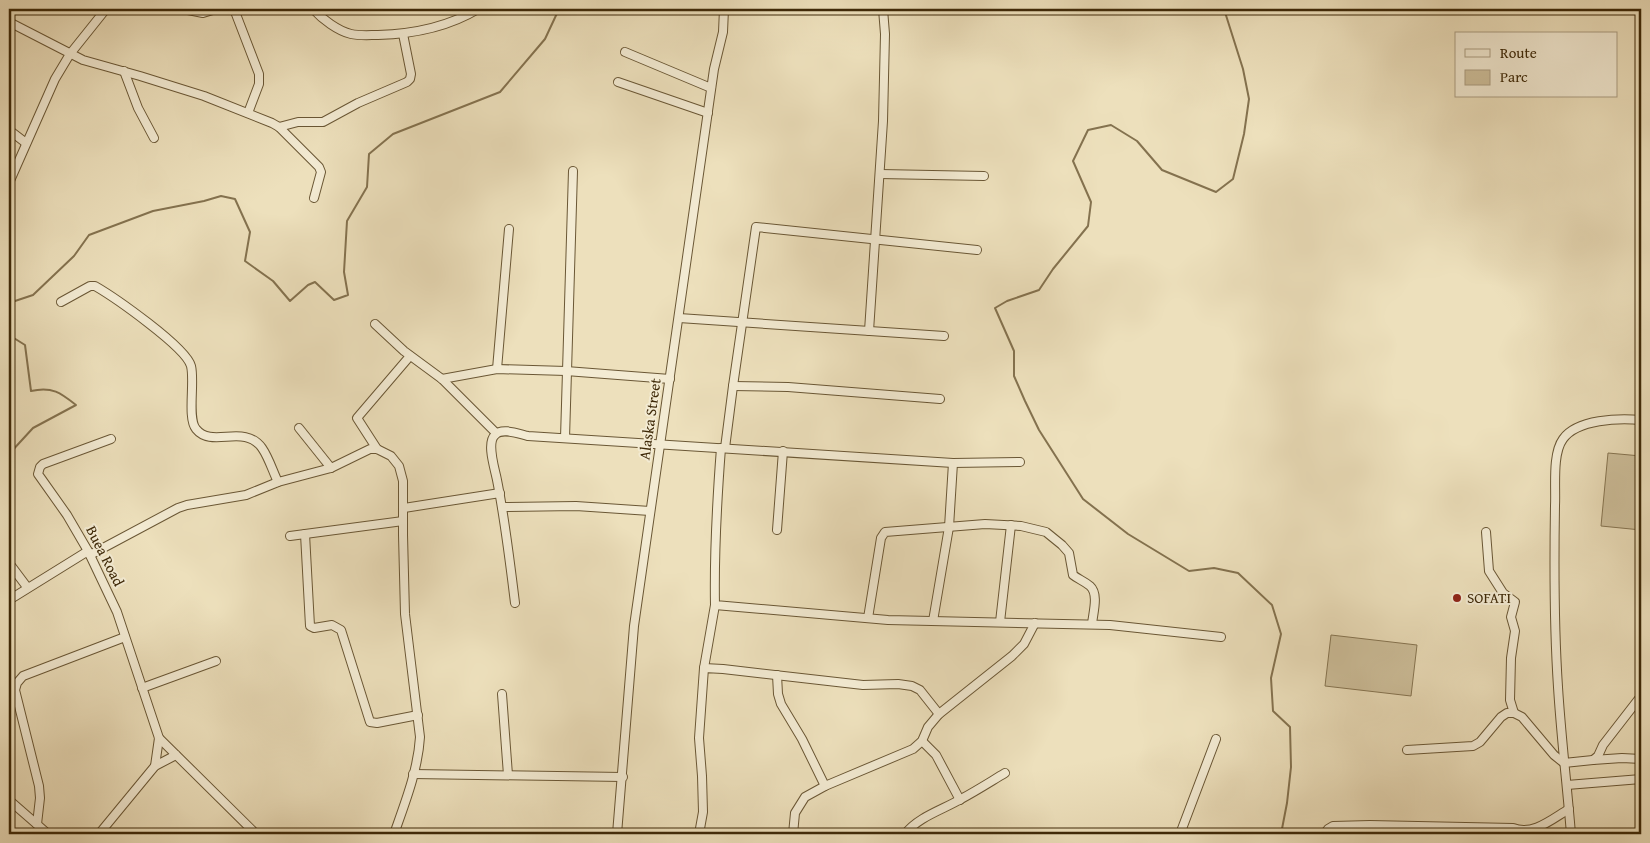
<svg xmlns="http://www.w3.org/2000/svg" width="1650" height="843" viewBox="0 0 1650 843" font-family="'Gentium Book Plus',serif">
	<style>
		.green { fill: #cfc19d; stroke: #867552 }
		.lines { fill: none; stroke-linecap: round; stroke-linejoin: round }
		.stream { stroke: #84724f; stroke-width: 2 }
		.minor-casing { stroke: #6a5735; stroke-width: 10 }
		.minor { stroke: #f3ebd3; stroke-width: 8 }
		.poi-dot { fill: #8f2418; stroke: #f3ebd3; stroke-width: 2 }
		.labels { text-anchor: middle; stroke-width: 4; stroke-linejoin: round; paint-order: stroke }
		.street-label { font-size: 15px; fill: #3e2908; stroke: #f3ebd3 }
		.poi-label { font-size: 15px; fill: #3e2908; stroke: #f3ebd3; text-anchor: start }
	</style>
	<rect width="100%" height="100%" fill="#ede0bc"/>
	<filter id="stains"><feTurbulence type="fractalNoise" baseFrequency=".004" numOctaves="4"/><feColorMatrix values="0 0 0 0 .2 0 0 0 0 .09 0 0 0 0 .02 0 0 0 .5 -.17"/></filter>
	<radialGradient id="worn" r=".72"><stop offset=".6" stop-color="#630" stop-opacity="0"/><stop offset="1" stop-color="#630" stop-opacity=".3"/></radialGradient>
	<g class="green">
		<path d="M 1608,453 L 1641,456 L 1641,530 L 1601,526 Z"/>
		<path d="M 1331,635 L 1417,645 L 1411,696 L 1325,686 Z"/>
	</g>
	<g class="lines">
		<g class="stream">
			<path d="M 1224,9 L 1243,69 L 1249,99 L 1244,134 L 1233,179 L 1216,192 L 1162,170 L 1137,141 L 1111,125 L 1088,130 L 1073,161 L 1091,202 L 1088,226 L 1053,269 L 1039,290 L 1007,301 L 995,308 L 1014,351 L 1014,376 L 1025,401 L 1039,430 L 1083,499 L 1128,534 L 1189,571 L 1214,568 L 1238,573 L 1272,605 L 1281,634 L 1271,678 L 1273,711 L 1290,727 L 1291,767 L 1287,803 L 1281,834"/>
			<path d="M 9,303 L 33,295 L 74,256 L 89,235 L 153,211 L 204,201 L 221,196 L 235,199 L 250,232 L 245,261 L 273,281 L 290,301 L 308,285 L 315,282 L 334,300 L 348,295 L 344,272 L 347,221 L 367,187 L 369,154 L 393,134 L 500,92 L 545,39 L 559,9"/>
			<path d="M 9,335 L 25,345 L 31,391 C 52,386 61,393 76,405 L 33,428 L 10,453 L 9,456"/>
		</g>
		<defs>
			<g id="minor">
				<path d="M 183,9 L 203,13 L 216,9"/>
				<path d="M 234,9 L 259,74 L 259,84 L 248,113"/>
				<path d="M 313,9 C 322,19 338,31 351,34 C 360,36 370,35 378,35 C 413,34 448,27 478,9"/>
				<path d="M 9,22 L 83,60 L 140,76 L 204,96 L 272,123 L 279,127 L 319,167 L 321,172 L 314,198"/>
				<path d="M 625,52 L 711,88"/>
				<path d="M 124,71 L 138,108 L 154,138"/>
				<path d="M 618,82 L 708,113"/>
				<path d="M 279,127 L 298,122 L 323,122 L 358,103 L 407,82 L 410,79 L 411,74 L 403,34"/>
				<path d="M 9,130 L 26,143"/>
				<path d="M 880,174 L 984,176"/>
				<path d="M 9,183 L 55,79 L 70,54 L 106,9"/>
				<path d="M 61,302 L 90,286 L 95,286 C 114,297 186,347 191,366 C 195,382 187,418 196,429 C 212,449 244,423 262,448 C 269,458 273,472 278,482"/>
				<path d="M 679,318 L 944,336"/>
				<path d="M 375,324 L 404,351 L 442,379 L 496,433"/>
				<path d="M 869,331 L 883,121 L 885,34 L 883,9"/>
				<path d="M 497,369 L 509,229"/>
				<path d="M 442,379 L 497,369 L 566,371 L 670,379"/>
				<path d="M 733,386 L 788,387 L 940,399"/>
				<path d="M 299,428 L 331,468"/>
				<path d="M 565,438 L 573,171"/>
				<path d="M 111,439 L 43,464 L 40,467 L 38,474 L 67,515 L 88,551 L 117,612 L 159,738 L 155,766"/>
				<path d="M 721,448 C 717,500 714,552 715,605 L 888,620 L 1110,625 L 1221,637"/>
				<path d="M 725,448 L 733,386 L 756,227 L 977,250"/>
				<path d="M 377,449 L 357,418 L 410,356"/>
				<path d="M 502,507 L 576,506 L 650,511"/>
				<path d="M 404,508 L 500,493"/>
				<path d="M 777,530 L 783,451"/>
				<path d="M 1486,532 L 1489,571 L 1503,593 L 1515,602 L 1511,617 L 1515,631 L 1511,658 L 1510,700 L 1514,713"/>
				<path d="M 305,534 L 310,626 L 314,628 L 332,625 L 341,630 L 370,722 L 377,723 L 418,715"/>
				<path d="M 290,536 L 403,521"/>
				<path d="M 90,555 L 178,508 L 187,505 L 246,495 L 278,482 L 331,468 L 370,449 L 377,449 L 391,456 L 399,466 L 403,481 L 403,535 L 405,614 L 420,737 C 418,770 405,803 394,834"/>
				<path d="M 9,563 L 27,587"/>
				<path d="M 9,600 L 88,551"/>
				<path d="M 515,603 C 510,562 505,520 497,480 C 495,469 486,443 495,435 C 502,427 519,434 528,436 L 953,463 L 1020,462"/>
				<path d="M 868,618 L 881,538 L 885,532 L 985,524 L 1021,526 L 1046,532 L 1062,545 L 1069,553 L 1073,575 C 1078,579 1084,581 1090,586 C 1099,594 1093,613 1092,624"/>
				<path d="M 933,621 L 949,527 L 953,463"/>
				<path d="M 1000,622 L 1011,525"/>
				<path d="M 704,668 L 715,605"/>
				<path d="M 777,675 L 778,694 L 781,704 L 802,739 L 825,786"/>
				<path d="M 142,688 L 216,661"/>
				<path d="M 502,694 L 508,775"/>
				<path d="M 159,738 L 256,834"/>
				<path d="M 922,741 L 936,755 L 960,800"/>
				<path d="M 1407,750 L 1473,746 L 1480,742 L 1501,717 L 1507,713 L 1514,713 L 1522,717 L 1554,755 L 1564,763 L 1593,760 L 1598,756 L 1603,745 L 1641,696"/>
				<path d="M 1593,760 L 1622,758 L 1641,759"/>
				<path d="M 413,774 L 623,777"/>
				<path d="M 1567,785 L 1641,779"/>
				<path d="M 9,800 L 48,834"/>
				<path d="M 37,824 L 40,798 L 39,786 L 15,690 L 17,683 L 23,676 L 125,637"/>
				<path d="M 99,834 L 155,766 L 176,755"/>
				<path d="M 617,834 L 634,626 L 706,125 L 714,69 L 723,32 L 724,9"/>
				<path d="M 699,834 L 703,812 L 702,776 L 699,738 L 704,668 L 723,669 L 863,685 L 898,684 L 912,686 L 920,690 L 939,714"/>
				<path d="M 793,834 L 795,813 L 805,797 L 825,786 L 913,749 L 922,741 L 928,727 L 939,714 L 1012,656 L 1024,644 L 1035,623"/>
				<path d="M 905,834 C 918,817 942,810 961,799 C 976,791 990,782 1005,773"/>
				<path d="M 1180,834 L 1216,739"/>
				<path d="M 1324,834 L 1328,829 L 1333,826 L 1370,825 L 1513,828 C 1533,836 1552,819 1569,809"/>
				<path d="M 1571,834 C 1567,785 1561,736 1558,687 C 1554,627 1554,566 1555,506 C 1556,487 1552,454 1563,439 C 1577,419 1619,418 1641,420"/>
			</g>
		</defs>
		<use href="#minor" class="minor-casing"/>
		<use href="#minor" class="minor"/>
	</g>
	<circle class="poi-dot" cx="1457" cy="598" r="5"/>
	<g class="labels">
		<g class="street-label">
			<text transform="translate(650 419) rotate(-82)" y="5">Alaska Street</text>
			<text transform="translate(105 556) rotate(63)" y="5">Buea Road</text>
		</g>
		<g class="poi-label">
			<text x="1467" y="603">SOFATI</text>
		</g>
	</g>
	<rect width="1650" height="843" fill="none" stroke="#ede0bc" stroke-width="30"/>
	<rect x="10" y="10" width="1630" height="823" fill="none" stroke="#3e2908" stroke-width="2.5"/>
	<rect x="15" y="15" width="1620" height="813" fill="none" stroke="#3e2908"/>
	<rect x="1455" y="32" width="162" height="65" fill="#f3ebd3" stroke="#ab9d82"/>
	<rect x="1465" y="49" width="25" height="8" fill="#f3ebd3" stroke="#ab9d82"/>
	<text x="1500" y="58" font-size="15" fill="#3e2908">Route</text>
	<rect x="1465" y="70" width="25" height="15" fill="#cfc19d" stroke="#ab9d82"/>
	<text x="1500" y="82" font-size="15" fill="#3e2908">Parc</text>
	<rect width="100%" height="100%" filter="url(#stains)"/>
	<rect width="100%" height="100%" fill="url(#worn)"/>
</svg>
